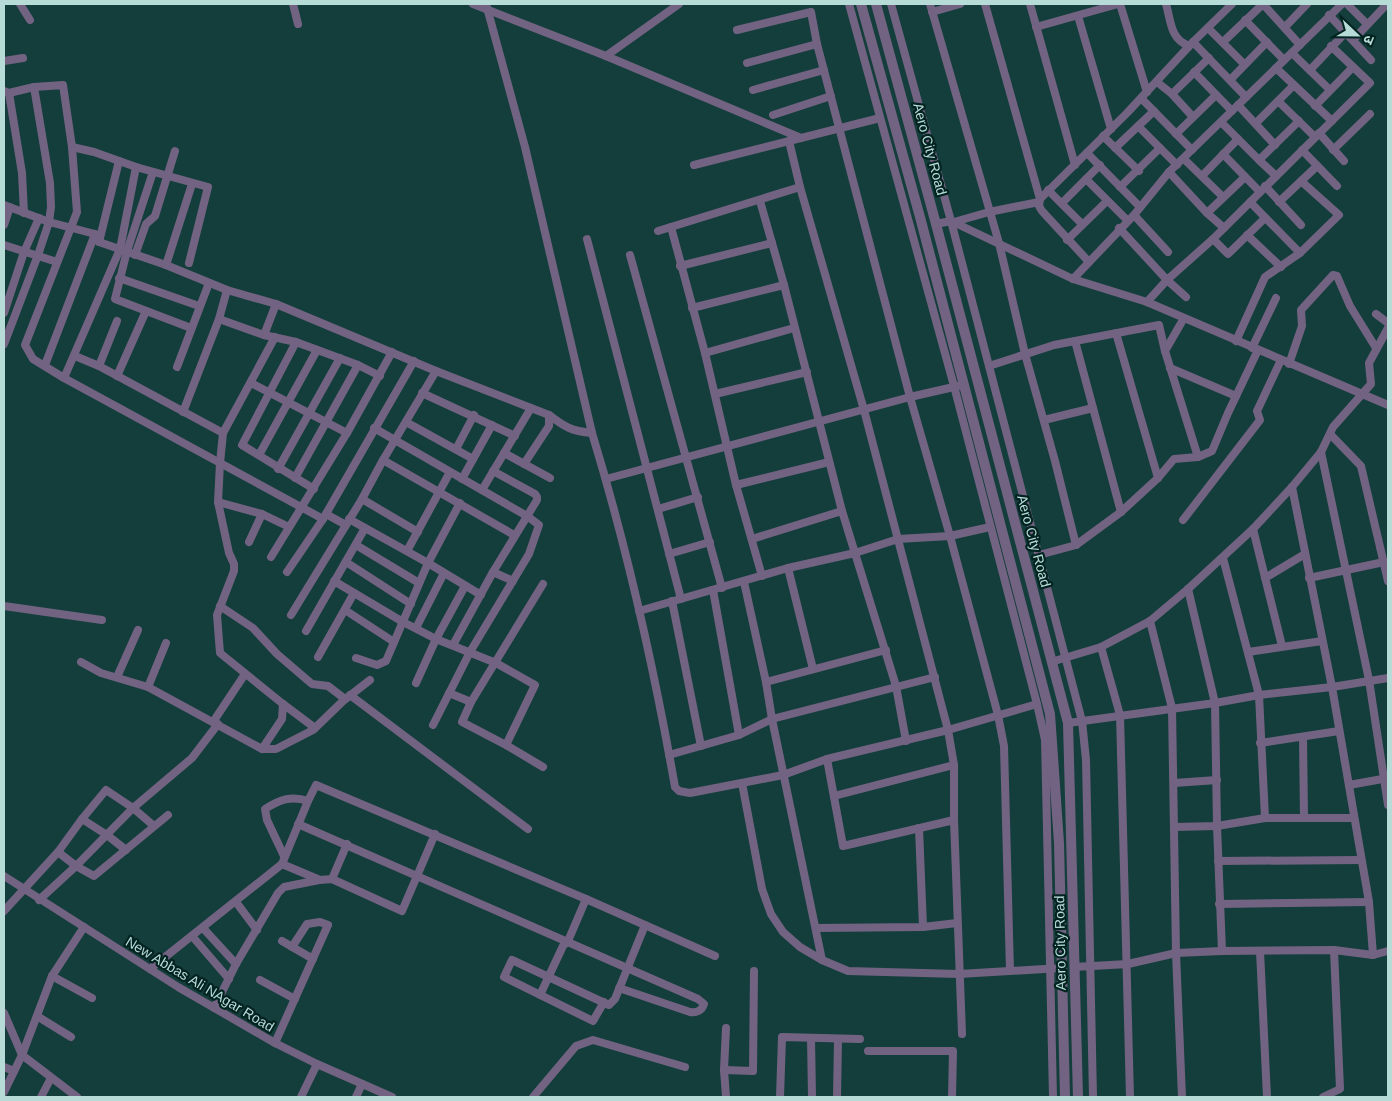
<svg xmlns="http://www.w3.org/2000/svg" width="1392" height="1101" viewBox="0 0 1392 1101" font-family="Helvetica,'Noto Sans Devanagari',sans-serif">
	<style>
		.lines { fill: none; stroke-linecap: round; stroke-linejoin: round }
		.minor { stroke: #736383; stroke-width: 8 }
		.tertiary { stroke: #736383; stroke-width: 10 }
		.labels { text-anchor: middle; stroke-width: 4.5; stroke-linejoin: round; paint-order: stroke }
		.street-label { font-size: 14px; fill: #b7dcd8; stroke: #022421 }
	</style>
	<rect width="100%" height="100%" fill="#143e3b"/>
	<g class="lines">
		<g class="minor">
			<path d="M 20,4 L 30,20"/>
			<path d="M 293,4 L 298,24"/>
			<path d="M 473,4 L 606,56 L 801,138"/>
			<path d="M 486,4 L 525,147 L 592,433 C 627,548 654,668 675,787 L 679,791 L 690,793 L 783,775 L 827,759 L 948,730 L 1037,704"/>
			<path d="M 849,4 L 954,386 L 1037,704 L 1045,740 L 1053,1097"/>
			<path d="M 891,4 L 951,221 L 1082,721 L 1086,760 L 1093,1097"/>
			<path d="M 930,4 L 999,243 L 1025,354 L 1055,461 L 1076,545"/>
			<path d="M 985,4 L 1040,199"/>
			<path d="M 1030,4 L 1075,165"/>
			<path d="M 1120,4 L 1147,92"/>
			<path d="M 1166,4 C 1171,21 1170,39 1189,46"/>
			<path d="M 1263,4 L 1300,45"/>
			<path d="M 1347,4 L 1367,24"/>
			<path d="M 932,12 L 960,4"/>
			<path d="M 1329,15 L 1371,60"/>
			<path d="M 1078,16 L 1111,129"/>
			<path d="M 1245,20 L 1284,60"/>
			<path d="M 1036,27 L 1118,4"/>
			<path d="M 1285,27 L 1307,4"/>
			<path d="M 1208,28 L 1244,64"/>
			<path d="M 737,30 L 811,12 L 817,44 L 910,397 L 950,536 L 998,715 L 1004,746 L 1010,971"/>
			<path d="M 1353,40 L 1387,4"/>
			<path d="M 1193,42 L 1246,97"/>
			<path d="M 1223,42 L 1263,4"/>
			<path d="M 1292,53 L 1330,90"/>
			<path d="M 606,56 L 679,4"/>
			<path d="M 4,61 L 23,58"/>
			<path d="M 747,63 L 817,44"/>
			<path d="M 1276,68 L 1332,121"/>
			<path d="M 1310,70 L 1346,32"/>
			<path d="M 1194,72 L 1232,111"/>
			<path d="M 1231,79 L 1267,42"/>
			<path d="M 1157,82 L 1172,94 L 1193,117"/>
			<path d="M 753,90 L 824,70"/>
			<path d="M 4,91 L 9,93 L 34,87 L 63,85 L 72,147 L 77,212 L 25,345 L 33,359 L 64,378 L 323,519"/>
			<path d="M 9,93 L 22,173 L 24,213"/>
			<path d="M 1172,94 L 1209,58"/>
			<path d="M 1141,98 L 1192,150"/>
			<path d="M 1278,101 L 1315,137"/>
			<path d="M 1238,105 L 1275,145"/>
			<path d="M 1315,106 L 1353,67"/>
			<path d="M 773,115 L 831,96"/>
			<path d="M 1221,122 L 1259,160 L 1276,176"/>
			<path d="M 1256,123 L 1294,85"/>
			<path d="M 1138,126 L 1177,165"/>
			<path d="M 1319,133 L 1344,161"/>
			<path d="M 1176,134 L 1216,95"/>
			<path d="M 1103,136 L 1139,171"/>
			<path d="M 789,141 L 800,187 L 864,410 L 948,730 L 954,765 L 954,820 L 962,1034"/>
			<path d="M 72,147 L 94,152 L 136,167 L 208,187 L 189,263"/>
			<path d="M 1115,148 L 1154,111"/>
			<path d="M 1302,150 L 1337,186"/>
			<path d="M 1333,150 L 1370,114"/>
			<path d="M 1087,153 L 1140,207"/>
			<path d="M 1223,154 L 1260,192"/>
			<path d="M 1184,159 L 1223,197"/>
			<path d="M 1259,160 L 1299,121"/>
			<path d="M 694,165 L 880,118"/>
			<path d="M 153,172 L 127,251 L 115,299 L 191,328"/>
			<path d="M 1169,172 L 1207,213 L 1224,228"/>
			<path d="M 1202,176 L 1238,139"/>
			<path d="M 1086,179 L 1127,220"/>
			<path d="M 1265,186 L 1301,225"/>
			<path d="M 1120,187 L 1160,148"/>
			<path d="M 1048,190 L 1082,224"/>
			<path d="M 760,201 L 784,285 L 842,511 L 896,686 L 906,741"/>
			<path d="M 1250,202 L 1300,253"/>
			<path d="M 1279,202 L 1317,166"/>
			<path d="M 1062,203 L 1100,165"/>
			<path d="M 4,205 L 49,222 L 95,234 L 99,242 L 166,265 L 227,290 L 276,304 L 436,371 L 549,415 C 565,427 571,431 592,433"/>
			<path d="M 1207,213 L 1245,177"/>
			<path d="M 1134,215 L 1168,252"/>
			<path d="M 954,222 L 989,212 L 1039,202"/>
			<path d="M 936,224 L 951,221 L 1073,279 L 1147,302 L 1388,405"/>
			<path d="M 4,225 L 10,207"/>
			<path d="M 671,227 L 705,353 L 736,485 L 762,576"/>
			<path d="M 1119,228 L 1167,280 L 1186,297"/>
			<path d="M 658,231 L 800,187"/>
			<path d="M 1247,235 L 1281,267"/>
			<path d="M 587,239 L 681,599"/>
			<path d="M 1213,239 L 1228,254 L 1265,218"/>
			<path d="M 1067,240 L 1107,201"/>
			<path d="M 99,242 L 119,161"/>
			<path d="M 4,245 L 57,262"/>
			<path d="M 135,255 L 146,224 L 155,216 L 175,151"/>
			<path d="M 630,255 L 722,588"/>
			<path d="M 1089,262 L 1042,211 L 1039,206 L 1040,199 L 1127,113 L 1193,42 L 1232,4"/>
			<path d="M 166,265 L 192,184"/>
			<path d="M 680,266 L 772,243"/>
			<path d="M 119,278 L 199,306"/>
			<path d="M 1073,279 L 1134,215 L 1169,172 L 1342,4"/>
			<path d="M 1147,302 L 1167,280 L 1213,239 L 1370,83 L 1331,46"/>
			<path d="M 692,308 L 784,285"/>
			<path d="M 4,313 L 24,252 L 39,218"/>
			<path d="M 1376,314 L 1388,323"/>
			<path d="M 219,319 L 264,335 L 296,342 L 358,365 L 380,376"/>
			<path d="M 1116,333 L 1158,478"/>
			<path d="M 264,335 L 276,304"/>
			<path d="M 275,337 L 223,433 L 220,463 L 218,502 L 229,553 L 234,564 L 234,571 L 217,615 L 220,653 L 283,704 L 315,728"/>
			<path d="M 1075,341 L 1121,512"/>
			<path d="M 1236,341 L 1265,277 L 1300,253 L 1339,215 L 1301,181"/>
			<path d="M 296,342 L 242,445 L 314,489"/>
			<path d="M 4,344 L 38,255 L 49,222 L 51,207 L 50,183 L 34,87"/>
			<path d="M 1252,348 L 1276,298"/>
			<path d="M 1165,351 L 1184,318"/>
			<path d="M 705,353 L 794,328"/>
			<path d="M 75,356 L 99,366 L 223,433"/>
			<path d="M 1289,364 L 1302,326 L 1301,310 L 1333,275 L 1337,276 L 1350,306 L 1376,348"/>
			<path d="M 45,365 L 95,234"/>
			<path d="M 99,366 L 117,321"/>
			<path d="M 989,366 L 1054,345 L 1159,325 L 1165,351 L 1198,457"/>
			<path d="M 177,367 L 209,283"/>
			<path d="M 1170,368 L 1236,396"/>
			<path d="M 117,376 L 146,311"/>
			<path d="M 64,378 L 120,249 L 136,167"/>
			<path d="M 251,383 L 347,433"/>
			<path d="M 422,393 L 515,436"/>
			<path d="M 715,394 L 807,372"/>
			<path d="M 183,412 L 219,319 L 227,290"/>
			<path d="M 1044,420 L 1093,408"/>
			<path d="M 406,422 L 473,459"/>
			<path d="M 374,428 L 527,516 L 539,525 L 529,554 L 470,652 L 433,725"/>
			<path d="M 1330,434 L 1361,466 L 1388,581"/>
			<path d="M 456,449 L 474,415"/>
			<path d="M 1321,452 L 1369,680 L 1388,805"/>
			<path d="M 504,453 L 550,478"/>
			<path d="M 259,455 L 317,350"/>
			<path d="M 383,460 L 514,535"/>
			<path d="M 524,464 L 549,426 L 549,415"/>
			<path d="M 278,469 L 340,358"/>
			<path d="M 295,478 L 358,365"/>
			<path d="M 462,479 L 492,425"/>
			<path d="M 606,479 L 910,397 L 958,386"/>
			<path d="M 736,485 L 829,462"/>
			<path d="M 1292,487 L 1332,687 L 1369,902 L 1373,955"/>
			<path d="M 482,490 L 531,408"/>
			<path d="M 362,499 L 418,532"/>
			<path d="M 218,502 L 262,514 L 289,527"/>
			<path d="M 658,509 L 698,497"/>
			<path d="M 326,514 L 346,525"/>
			<path d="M 349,519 L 428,563 L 481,595"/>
			<path d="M 1183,520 L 1260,420 L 1257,411 L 1281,360"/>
			<path d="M 1253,529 L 1282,646"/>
			<path d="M 752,539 L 842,511"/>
			<path d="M 249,542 L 262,514"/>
			<path d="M 356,545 L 419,583"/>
			<path d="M 407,551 L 450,472"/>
			<path d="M 669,554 L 710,542"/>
			<path d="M 1039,555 L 1076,545 L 1121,512 L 1158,478 L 1174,459 L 1198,457 L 1212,451 L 1228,413 L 1258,350"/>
			<path d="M 271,557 L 347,433 L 392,352"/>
			<path d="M 1223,558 L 1259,695 L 1265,818"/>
			<path d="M 346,562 L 411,604"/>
			<path d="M 788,568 L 813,669"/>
			<path d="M 287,572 L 323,519 L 414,361"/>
			<path d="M 493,572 L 513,581"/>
			<path d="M 1265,578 L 1305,554"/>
			<path d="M 1309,578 L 1384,562"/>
			<path d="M 334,581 L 403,622 L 436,639 L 496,663 L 535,685 L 506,745"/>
			<path d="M 744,582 L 766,682 L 772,719 L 822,960 L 848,971 L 959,974 L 1061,968"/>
			<path d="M 1188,589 L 1215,703 L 1217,826 L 1222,951"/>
			<path d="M 713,590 L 739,735"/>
			<path d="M 672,601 L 701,746"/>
			<path d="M 4,606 L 102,620"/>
			<path d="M 220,606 L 253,628 L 277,654 L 312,684 L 328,686 L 345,699"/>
			<path d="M 345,610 L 394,642"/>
			<path d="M 639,611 L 788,568 L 855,553 L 898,539 L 950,536 L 990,527"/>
			<path d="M 291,615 L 362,499 L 383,460 L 436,371"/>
			<path d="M 1150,621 L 1172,708 L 1176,953 L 1182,1097"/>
			<path d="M 416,628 L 444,573"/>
			<path d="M 306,631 L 365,528"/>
			<path d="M 453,645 L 493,572 L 537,500 L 537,497 L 535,494 L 493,471"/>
			<path d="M 1101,647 L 1120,715 L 1130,1097"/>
			<path d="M 1248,652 L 1322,641"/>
			<path d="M 318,657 L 354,593"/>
			<path d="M 356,658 L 377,665 L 386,661 L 428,563 L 460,503"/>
			<path d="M 81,662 L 101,673 L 148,687 L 262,749 L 276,749 L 313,730 L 343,701 L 370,680"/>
			<path d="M 1051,662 L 1101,647 L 1150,621 L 1188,589 L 1253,529 L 1292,487 L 1321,452 L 1333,427 L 1371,384 L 1369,363 L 1388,328"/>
			<path d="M 117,677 L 138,630"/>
			<path d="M 766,682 L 886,650"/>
			<path d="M 416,683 L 436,639 L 465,586"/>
			<path d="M 148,687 L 166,643"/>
			<path d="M 449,693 L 471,702"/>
			<path d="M 350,695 L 528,829"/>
			<path d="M 213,722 L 245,674"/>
			<path d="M 1068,723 L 1215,703 L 1259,695 L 1332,687 L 1388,678"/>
			<path d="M 1303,737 L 1304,818"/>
			<path d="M 1260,743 L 1339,731"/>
			<path d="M 262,749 L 282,719 L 283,704"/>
			<path d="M 669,755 L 739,735 L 772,719 L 935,677"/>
			<path d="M 827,759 L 843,846 L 954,820"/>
			<path d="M 543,767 L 506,745 L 462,722 L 471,702 L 543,584"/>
			<path d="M 742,783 L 762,889 L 771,914 L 783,932 L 800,947 L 822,960"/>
			<path d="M 1174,783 L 1217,780"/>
			<path d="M 1349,785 L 1388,778"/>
			<path d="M 834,796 L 954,765"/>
			<path d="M 82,819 L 107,835 L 126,850"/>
			<path d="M 298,824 L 698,999 L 704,1004 C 702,1011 696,1013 690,1012 L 619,988"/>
			<path d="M 1174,827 L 1217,826 L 1265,818 L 1354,818"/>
			<path d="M 919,828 L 923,927"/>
			<path d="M 58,852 L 76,866 L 94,876 L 168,815"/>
			<path d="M 284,856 L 267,820 L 265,809 C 279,800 291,795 308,801"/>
			<path d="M 1218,861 L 1361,860"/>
			<path d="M 282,864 L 308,801 L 316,785 L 586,899 L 715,956"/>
			<path d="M 4,876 L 178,987 L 275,1043 L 317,1064 L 392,1097"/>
			<path d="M 332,879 L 347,844"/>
			<path d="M 39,900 L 76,866 L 133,808 L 192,758 L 218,724"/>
			<path d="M 236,902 L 257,930"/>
			<path d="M 1219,904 L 1369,902"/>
			<path d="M 4,911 L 58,852 L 82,819 L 106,790 L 133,808 L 154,826"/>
			<path d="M 203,928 L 236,964"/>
			<path d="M 816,928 L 923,927 L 957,923"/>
			<path d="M 192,936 L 229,979"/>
			<path d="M 282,941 L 313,959"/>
			<path d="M 1260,951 L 1267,1097"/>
			<path d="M 1074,967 L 1128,964 L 1176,953 L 1222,951 L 1334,950 L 1373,955 L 1388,951"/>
			<path d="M 150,969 L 282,864 L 320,880 L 332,879 L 402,911 L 435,834"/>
			<path d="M 52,976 L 92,998"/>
			<path d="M 260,980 L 295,999"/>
			<path d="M 540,995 L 563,946 L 568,941 L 586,899"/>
			<path d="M 604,1002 L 593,1021 L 504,977 L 512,960 L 609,1005 L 615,999 L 645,925"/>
			<path d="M 214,1008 L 236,964 L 278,893 L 284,887 L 319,880"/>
			<path d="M 4,1013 L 22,1055 L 77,1097"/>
			<path d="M 37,1016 L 71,1037"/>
			<path d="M 811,1038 L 812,1097"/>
			<path d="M 275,1043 L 328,925 L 320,922 L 307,924 L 292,947"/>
			<path d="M 868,1051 L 953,1051 L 952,1097"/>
			<path d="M 4,1067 L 14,1071"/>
			<path d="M 724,1070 L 753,1071 L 754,971"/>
			<path d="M 4,1092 L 22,1055 L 52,976 L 84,927"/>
			<path d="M 41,1097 L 51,1078"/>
			<path d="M 301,1097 L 317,1064"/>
			<path d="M 356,1097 L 362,1084"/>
			<path d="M 533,1097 L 576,1046 L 593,1040 L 685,1067"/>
			<path d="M 726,1097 L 724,1070 L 726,1028"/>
			<path d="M 780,1097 L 782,1037 L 860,1039"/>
			<path d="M 837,1097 L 838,1039"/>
			<path d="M 1323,1097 L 1340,1089 L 1334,950"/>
		</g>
		<g class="tertiary">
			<path d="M 861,4 L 920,217 L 1050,714 L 1059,843 L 1065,1097"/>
			<path d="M 876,4 L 936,224 L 1068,723 L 1078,1097"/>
		</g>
	</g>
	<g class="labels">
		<g class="street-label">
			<text transform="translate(930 149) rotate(75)" y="5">Aero City Road</text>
			<text transform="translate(1034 541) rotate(75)" y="5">Aero City Road</text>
			<text transform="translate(1060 943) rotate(-91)" y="5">Aero City Road</text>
			<text transform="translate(200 984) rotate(31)" y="5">New Abbas Ali NAgar Road</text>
		</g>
	</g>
	<rect width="1392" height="1101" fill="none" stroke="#b7dcd8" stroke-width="10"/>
	<g transform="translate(1357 35) rotate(112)" stroke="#022421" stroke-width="4" paint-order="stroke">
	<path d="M0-4L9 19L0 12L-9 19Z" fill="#b7dcd8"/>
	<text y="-8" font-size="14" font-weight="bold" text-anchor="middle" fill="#b7dcd8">उ</text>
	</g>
</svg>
